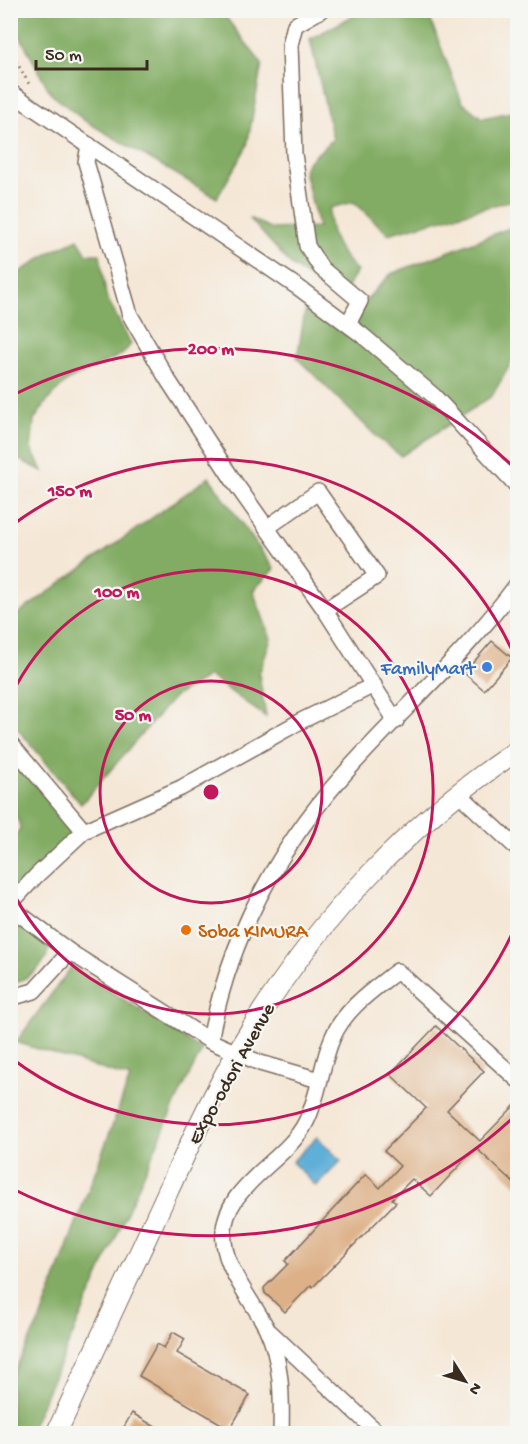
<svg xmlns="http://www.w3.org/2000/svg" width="528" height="1444" viewBox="0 0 528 1444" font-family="'Gochi Hand',sans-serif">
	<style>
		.forest { fill: #82ac64; stroke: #5e6b41; stroke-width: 1.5 }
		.water { fill: #5eafd9; stroke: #4c6c7c; stroke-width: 1.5 }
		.building { fill: #ddb188 }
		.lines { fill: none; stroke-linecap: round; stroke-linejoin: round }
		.minor-casing { stroke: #7c6c5e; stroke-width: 18 }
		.major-casing { stroke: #7c6c5e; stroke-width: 22 }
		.path { stroke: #7c6c5e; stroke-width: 3; stroke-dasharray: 1.5 4.5; stroke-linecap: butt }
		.minor { stroke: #fff; stroke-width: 15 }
		.major { stroke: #fff; stroke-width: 20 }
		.ring { fill: none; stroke: #c2185b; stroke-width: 3 }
		.shop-dot { fill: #3f7fe0; stroke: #f6f6f2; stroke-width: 2 }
		.food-dot { fill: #e8710a; stroke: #f6f6f2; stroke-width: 2 }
		.labels { text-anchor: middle; stroke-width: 4.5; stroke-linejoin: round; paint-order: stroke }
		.shop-label { font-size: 20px; fill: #366cbe; stroke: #f6f6f2; text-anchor: end }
		.food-label { font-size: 20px; fill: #c56008; stroke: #f6f6f2; text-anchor: start }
		.street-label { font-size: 20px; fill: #3b2a1e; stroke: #f6f6f2 }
		.centre { fill: #c2185b; stroke: #f6f6f2; stroke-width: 3 }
		.ring-label { font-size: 18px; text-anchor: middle; font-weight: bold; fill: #c2185b; stroke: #f6f6f2; stroke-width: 4.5; stroke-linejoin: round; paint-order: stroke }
	</style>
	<rect width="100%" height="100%" fill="#f6f6f2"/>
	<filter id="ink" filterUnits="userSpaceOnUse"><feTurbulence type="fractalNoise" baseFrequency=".0167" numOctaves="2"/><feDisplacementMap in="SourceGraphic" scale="12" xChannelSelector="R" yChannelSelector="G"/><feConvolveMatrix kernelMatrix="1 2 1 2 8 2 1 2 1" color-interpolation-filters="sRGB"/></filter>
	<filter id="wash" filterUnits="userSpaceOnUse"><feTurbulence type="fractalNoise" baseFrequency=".008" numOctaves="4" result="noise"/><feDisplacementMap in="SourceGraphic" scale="24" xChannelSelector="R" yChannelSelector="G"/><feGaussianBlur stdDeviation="1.35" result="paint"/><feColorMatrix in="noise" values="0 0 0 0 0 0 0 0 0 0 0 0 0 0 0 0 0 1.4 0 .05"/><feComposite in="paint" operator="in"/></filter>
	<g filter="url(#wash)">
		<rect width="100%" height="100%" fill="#f5e7d6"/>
		<g class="forest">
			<path d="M 20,10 L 221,11 L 262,64 L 247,146 L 217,198 L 85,121 L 51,94 L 12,21 Z"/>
			<path d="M 362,11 L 427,11 L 462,102 L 482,118 L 517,111 L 517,199 L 388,234 L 354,202 L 330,208 C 327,234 339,253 357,271 L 340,299 L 291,265 L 249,218 L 272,229 L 318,227 L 304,170 L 307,163 L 333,139 L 310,39 Z"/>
			<path d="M 517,225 L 517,353 L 492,396 L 401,456 L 379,439 L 297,358 L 305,312 L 318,315 L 346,335 L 366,300 L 391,274 Z"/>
			<path d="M 78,239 L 87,254 L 100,254 L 106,296 L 131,344 L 123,354 L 68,380 L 47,401 L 34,420 L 31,449 L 43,471 L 11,456 L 11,278 L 49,253 Z"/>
			<path d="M 209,477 L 274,569 L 253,591 L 271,639 L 259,674 L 266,717 L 209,676 L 174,697 L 81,804 L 11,721 L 11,619 Z"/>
			<path d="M 11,751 L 73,826 L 73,833 L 11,895 L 10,846 L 20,829 L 19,822 L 11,811 Z"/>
			<path d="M 10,913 L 50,943 C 48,966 30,977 11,985 Z"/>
			<path d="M 72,966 L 202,1050 L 175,1104 L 29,1433 L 11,1433 L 11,1377 L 40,1320 L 130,1078 L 16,1042 Z"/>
		</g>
		<path class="water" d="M 317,1137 L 341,1161 L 316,1186 L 292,1162 Z"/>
		<g id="blocks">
			<g class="building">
				<path d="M 492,641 L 512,658 L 484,690 L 464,673 Z"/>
				<path d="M 436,1026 L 484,1071 L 447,1110 L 480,1141 L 518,1102 L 518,1187 L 476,1148 L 431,1196 L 412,1179 L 392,1199 L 396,1202 L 313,1287 L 311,1285 L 285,1312 L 265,1293 L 264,1288 L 288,1264 L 285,1261 L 366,1174 L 380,1188 L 400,1166 L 384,1151 L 426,1108 L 390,1074 Z"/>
				<path d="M 173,1332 L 185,1339 L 177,1353 L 250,1395 L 230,1429 L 139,1376 L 157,1344 L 164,1348 Z"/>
				<path d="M 132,1413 L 167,1434 L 120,1434 Z"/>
			</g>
		</g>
	</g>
	<g filter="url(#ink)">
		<use href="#blocks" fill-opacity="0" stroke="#7c6c5e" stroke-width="1.5"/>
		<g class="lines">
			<defs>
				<g id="minor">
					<path d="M 321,10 L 295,25 L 290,45 L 294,154 L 307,246 L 321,268 L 360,301 L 348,324"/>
					<path d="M 10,92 L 299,288 L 362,335 L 434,396 L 518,487"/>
					<path d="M 89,145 L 86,162 L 130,315 L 166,377 L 235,483 L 325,610 L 396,721"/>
					<path d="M 268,527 L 318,492 L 377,576 L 325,610"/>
					<path d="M 10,743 L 84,831"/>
					<path d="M 458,793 L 518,849"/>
					<path d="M 10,904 L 36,876 L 84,831 L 181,788 L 299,722 L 374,685"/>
					<path d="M 10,907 L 70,952 L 210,1041"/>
					<path d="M 10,998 L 34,991 L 70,952"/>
					<path d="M 319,1080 L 260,1063 L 210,1041 C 229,938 276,850 346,772 C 404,707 466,654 518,583"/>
					<path d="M 270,1332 L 379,1434"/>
					<path d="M 281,1434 C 282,1397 282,1360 266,1327 C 252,1300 227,1272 224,1242 C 218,1187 285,1164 306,1122 C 319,1096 321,1065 332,1039 C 344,1009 373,990 397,971 L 518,1080"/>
				</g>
				<path id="major" d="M 56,1434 C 93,1353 130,1272 168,1191 C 194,1135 220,1078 253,1026 C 320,917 411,821 518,750"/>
			</defs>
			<use href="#minor" class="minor-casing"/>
			<use href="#major" class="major-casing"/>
			<path class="path" d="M 10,51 L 29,84"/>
			<use href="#minor" class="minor"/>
			<use href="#major" class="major"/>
		</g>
	</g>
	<g class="ring">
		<circle cx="211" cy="792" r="111"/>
		<path d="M11 696A222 222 0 1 1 11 888"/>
		<path d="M516 925A333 333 0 0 1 11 1058M11 526A333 333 0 0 1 516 659"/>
		<path d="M517 1114A444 444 0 0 1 13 1189M13 395A444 444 0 0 1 517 470"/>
	</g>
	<circle class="shop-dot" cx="487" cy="667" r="6"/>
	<circle class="food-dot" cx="186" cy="930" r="6"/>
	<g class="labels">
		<g class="shop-label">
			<text x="475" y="674">FamilyMart</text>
		</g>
		<g class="food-label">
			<text x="198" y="937">Soba KIMURA</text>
		</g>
		<g class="street-label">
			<text transform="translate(230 1073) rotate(-61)" y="7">Expo-odori Avenue</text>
		</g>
	</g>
	<circle cx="211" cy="792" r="9" class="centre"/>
	<g class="ring-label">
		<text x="211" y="354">200 m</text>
		<text x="70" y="496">150 m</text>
		<text x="117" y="597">100 m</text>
		<text x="133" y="720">50 m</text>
	</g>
	<rect width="528" height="1444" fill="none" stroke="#f6f6f2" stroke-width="36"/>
	<g transform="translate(465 1381) rotate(127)" stroke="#f6f6f2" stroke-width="4.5" paint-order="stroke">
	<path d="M0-4.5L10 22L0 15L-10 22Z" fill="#3b2a1e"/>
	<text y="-9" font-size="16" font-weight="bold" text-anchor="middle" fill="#3b2a1e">N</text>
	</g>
	<path d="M36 60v9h111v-9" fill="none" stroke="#3b2a1e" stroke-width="3"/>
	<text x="45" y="60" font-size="18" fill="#3b2a1e" stroke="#f6f6f2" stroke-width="4.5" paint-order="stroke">50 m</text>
</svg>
